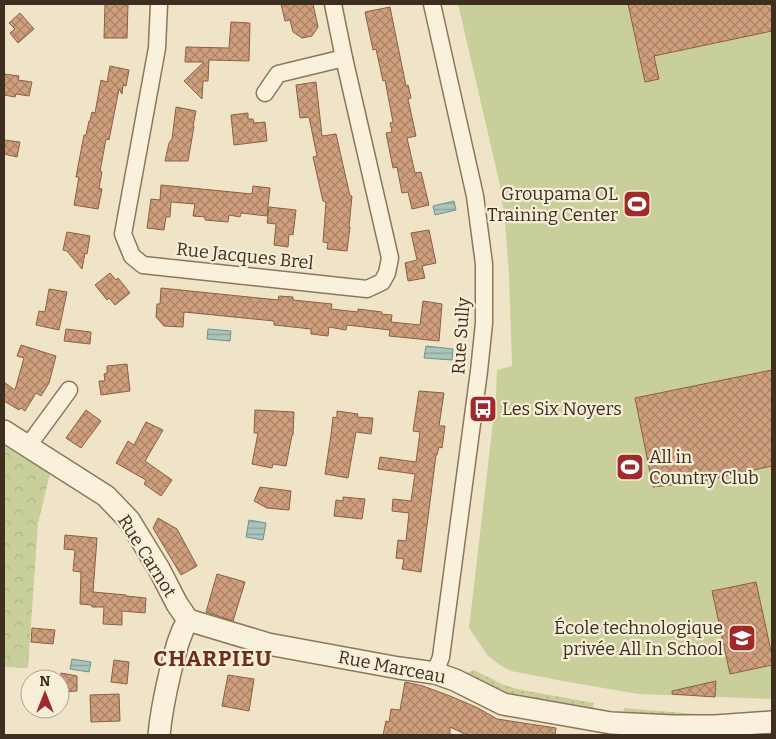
<svg xmlns="http://www.w3.org/2000/svg" width="776" height="739" viewBox="0 0 776 739" font-family="Bitter,serif">
	<style>
		.green { fill: url(#green-dots) }
		.forest { fill: url(#forest-crowns) }
		.pitch { fill: #c9cf9b }
		.water { fill: url(#water-rules); stroke: #6f938a }
		.building { fill: url(#building-cross-hatch); stroke: #8d5f41 }
		.lines { fill: none; stroke-linecap: round; stroke-linejoin: round }
		.minor-casing { stroke: #8d765c; stroke-width: 19 }
		.tertiary-casing { stroke: #8d765c; stroke-width: 24 }
		.minor { stroke: #faf1dc; stroke-width: 16 }
		.tertiary { stroke: #faf1dc; stroke-width: 21 }
		.labels { text-anchor: middle; stroke-width: 4.5; stroke-linejoin: round; paint-order: stroke }
		.poi-label { font-size: 18px; fill: #3d2e20; stroke: #f7eed8; text-anchor: end }
		.street-label { font-size: 18px; fill: #3d2e20; stroke: #f7eed8 }
		.district-label { font-size: 22px; font-weight: bold; letter-spacing: 1px; fill: #6b2e1e; stroke: #f7eed8 }
	</style>
	<defs>
		<pattern id="green-dots" width="8" height="8" patternUnits="userSpaceOnUse" patternTransform="scale(1.25)"><rect width="8" height="8" fill="#c9cf9b"/><path d="M2 2h.1M6 6h.1" fill="none" stroke="#aeb285" stroke-width="1.8" stroke-linecap="round"/></pattern>
		<pattern id="forest-crowns" width="20" height="18" patternUnits="userSpaceOnUse" patternTransform="scale(1.25)"><rect width="20" height="18" fill="#c9cf9b"/><path d="M2 6a3 3 0 1 1 6 0M12 15a3 3 0 1 1 6 0" fill="none" stroke="#aeb285"/></pattern>
		<pattern id="water-rules" width="6" height="5" patternUnits="userSpaceOnUse" patternTransform="scale(1.25)"><rect width="6" height="5" fill="#a9c4bc"/><path d="M0 2.5h6" fill="none" stroke="#8ba098"/></pattern>
		<pattern id="building-cross-hatch" width="8" height="8" patternUnits="userSpaceOnUse" patternTransform="scale(1.25)"><rect width="8" height="8" fill="#cf9f7d"/><path d="M0 0l8 8M0 8l8-8" fill="none" stroke="#a98266"/></pattern>
	</defs>
	<rect width="100%" height="100%" fill="#f0e4c8"/>
	<g class="green">
		<path d="M 474,670 L 502,684 L 517,689 L 594,703 L 593,711 L 507,697 L 464,674 Z"/>
		<path d="M 624,708 L 696,714 L 696,721 L 623,716 Z"/>
	</g>
	<path class="forest" d="M 4,446 L 50,474 L 38,523 L 28,668 L 4,667 Z"/>
	<path class="pitch" d="M 458,4 L 772,4 L 772,699 L 638,694 L 563,681 L 511,671 L 500,665 L 488,656 L 469,628 L 496,396 L 497,370 L 512,366 L 509,275 L 505,224 L 500,185 Z"/>
	<g class="water">
		<path d="M 454,201 L 456,210 L 435,215 L 433,206 Z"/>
		<path d="M 208,329 L 231,331 L 230,341 L 207,339 Z"/>
		<path d="M 426,346 L 453,349 L 452,360 L 424,358 Z"/>
		<path d="M 249,520 L 266,523 L 263,540 L 246,537 Z"/>
		<path d="M 72,659 L 91,662 L 89,672 L 70,669 Z"/>
	</g>
	<g class="building">
		<path d="M 105,4 L 128,4 L 127,38 L 104,38 Z"/>
		<path d="M 281,4 L 313,4 L 318,27 L 312,36 L 302,38 L 293,32 L 290,20 L 285,21 Z"/>
		<path d="M 628,4 L 772,4 L 772,31 L 654,56 L 659,79 L 645,82 Z"/>
		<path d="M 390,7 L 406,86 L 408,85 L 411,98 L 408,99 L 416,136 L 407,138 L 415,173 L 421,172 L 429,205 L 412,209 L 408,192 L 402,193 L 397,167 L 393,168 L 386,133 L 392,132 L 390,123 L 393,122 L 385,80 L 383,81 L 376,49 L 373,50 L 365,12 Z"/>
		<path d="M 20,13 L 34,29 L 18,43 L 10,33 L 15,29 L 9,23 Z"/>
		<path d="M 231,22 L 250,23 L 249,61 L 209,60 L 208,81 L 203,81 L 202,99 L 184,81 L 204,62 L 185,62 L 186,47 L 229,48 Z"/>
		<path d="M 110,66 L 129,70 L 126,86 L 123,85 L 122,94 L 119,89 L 109,140 L 106,139 L 100,171 L 102,172 L 99,188 L 102,189 L 98,209 L 74,205 L 79,177 L 76,177 L 84,135 L 86,135 L 89,121 L 90,121 L 92,112 L 95,113 L 101,80 L 107,82 Z"/>
		<path d="M 4,74 L 19,76 L 18,80 L 32,82 L 29,96 L 16,94 L 15,97 L 4,95 Z"/>
		<path d="M 316,82 L 322,136 L 336,134 L 350,196 L 352,196 L 349,227 L 350,227 L 347,251 L 327,249 L 328,243 L 323,242 L 326,202 L 323,201 L 313,157 L 317,156 L 309,117 L 300,118 L 296,85 Z"/>
		<path d="M 176,107 L 196,111 L 193,126 L 194,126 L 188,161 L 165,161 L 169,143 L 172,139 Z"/>
		<path d="M 248,113 L 248,119 L 253,119 L 254,123 L 265,122 L 267,141 L 234,145 L 231,115 Z"/>
		<path d="M 4,140 L 20,142 L 17,157 L 4,154 Z"/>
		<path d="M 161,185 L 252,194 L 253,186 L 270,188 L 267,216 L 241,213 L 240,217 L 229,215 L 228,222 L 205,220 L 205,217 L 193,216 L 195,204 L 171,202 L 170,217 L 166,217 L 164,230 L 147,228 L 151,199 L 160,200 Z"/>
		<path d="M 269,207 L 296,210 L 293,235 L 289,234 L 288,247 L 274,245 L 276,224 L 267,223 Z"/>
		<path d="M 429,230 L 436,263 L 422,266 L 425,278 L 408,281 L 405,263 L 417,260 L 411,233 Z"/>
		<path d="M 67,232 L 90,236 L 87,254 L 85,253 L 82,269 L 67,251 L 63,250 Z"/>
		<path d="M 110,273 L 116,280 L 118,278 L 130,293 L 115,305 L 109,298 L 107,300 L 95,285 Z"/>
		<path d="M 161,288 L 278,300 L 279,296 L 293,297 L 293,300 L 332,304 L 331,309 L 358,312 L 358,309 L 382,312 L 381,314 L 392,315 L 391,322 L 420,325 L 423,301 L 442,304 L 439,341 L 389,336 L 390,330 L 347,325 L 346,330 L 329,327 L 328,336 L 311,334 L 311,329 L 274,325 L 274,321 L 184,312 L 183,327 L 164,326 L 156,317 L 157,304 L 160,304 Z"/>
		<path d="M 49,289 L 67,292 L 59,330 L 36,325 L 39,311 L 45,312 Z"/>
		<path d="M 66,329 L 91,332 L 90,344 L 64,341 Z"/>
		<path d="M 21,345 L 56,356 L 49,383 L 41,396 L 36,393 L 25,411 L 21,408 L 19,410 L 4,401 L 4,382 L 15,390 L 24,358 L 17,356 Z"/>
		<path d="M 127,364 L 130,391 L 101,395 L 99,381 L 105,381 L 104,374 L 107,373 L 107,366 Z"/>
		<path d="M 772,370 L 772,466 L 698,482 L 653,487 L 635,398 Z"/>
		<path d="M 419,391 L 444,393 L 439,426 L 445,426 L 442,448 L 439,447 L 437,455 L 436,455 L 421,572 L 402,569 L 404,559 L 396,558 L 398,540 L 406,541 L 409,513 L 392,511 L 393,499 L 411,501 L 415,474 L 378,469 L 380,457 L 416,462 L 420,432 L 413,431 Z"/>
		<path d="M 86,410 L 101,421 L 81,448 L 66,438 Z"/>
		<path d="M 255,410 L 294,412 L 293,435 L 292,435 L 286,466 L 273,464 L 272,468 L 252,464 L 258,433 L 254,433 Z"/>
		<path d="M 337,411 L 358,414 L 357,417 L 373,418 L 371,434 L 356,432 L 348,478 L 325,474 L 331,435 L 333,417 L 337,418 Z"/>
		<path d="M 146,422 L 163,430 L 145,461 L 172,480 L 161,496 L 144,484 L 146,480 L 116,463 L 128,441 L 134,445 Z"/>
		<path d="M 260,487 L 291,491 L 289,510 L 267,508 L 254,501 Z"/>
		<path d="M 343,497 L 365,499 L 362,519 L 334,516 L 336,500 L 343,501 Z"/>
		<path d="M 158,518 L 177,529 L 197,566 L 181,575 L 153,528 Z"/>
		<path d="M 65,535 L 97,538 L 93,592 L 126,595 L 126,596 L 146,598 L 145,613 L 122,611 L 122,625 L 103,624 L 104,607 L 92,607 L 92,605 L 80,604 L 81,572 L 73,571 L 75,550 L 64,549 Z"/>
		<path d="M 217,574 L 245,582 L 233,621 L 206,612 Z"/>
		<path d="M 756,582 L 772,656 L 772,665 L 730,674 L 712,591 Z"/>
		<path d="M 32,628 L 55,630 L 53,644 L 31,642 Z"/>
		<path d="M 114,660 L 129,662 L 127,684 L 111,682 Z"/>
		<path d="M 61,673 L 77,676 L 77,691 L 61,692 Z"/>
		<path d="M 228,675 L 254,679 L 249,711 L 222,706 Z"/>
		<path d="M 716,681 L 715,697 L 672,694 L 672,691 Z"/>
		<path d="M 405,682 L 423,686 L 450,696 L 478,708 L 497,719 L 556,728 L 555,735 L 467,735 L 450,727 L 450,735 L 383,735 L 386,721 L 389,722 L 391,709 L 400,710 Z"/>
		<path d="M 119,694 L 120,721 L 91,722 L 90,695 Z"/>
	</g>
	<g class="lines">
		<defs>
			<g id="minor">
				<path d="M 159,4 L 157,48 L 123,234 L 132,256 L 143,265 L 367,289 L 382,282 L 387,273 L 390,258 L 344,58 L 333,4"/>
				<path d="M 432,4 L 475,196 L 484,264 L 484,323 L 479,371 L 441,657 L 435,673"/>
				<path d="M 265,93 L 278,74 L 344,58"/>
				<path d="M 28,446 L 69,390"/>
			</g>
			<g id="tertiary">
				<path d="M 4,431 L 106,496 L 129,520 L 159,569 L 177,604 L 188,620"/>
				<path d="M 188,620 L 268,644 L 399,668 L 435,673 L 455,680 L 503,704 L 611,723 L 673,726 L 715,726 L 772,722"/>
				<path d="M 159,735 C 161,714 165,694 170,673 C 175,654 178,637 188,620"/>
			</g>
		</defs>
		<use href="#minor" class="minor-casing"/>
		<use href="#tertiary" class="tertiary-casing"/>
		<use href="#minor" class="minor"/>
		<use href="#tertiary" class="tertiary"/>
	</g>
	<defs>
		<symbol id="stadium-square" viewBox="-11 -11 22 22"><rect x="-9" y="-9" width="18" height="18" rx="4" fill="#9e2a2b" stroke="#f7eed8"/><path d="M0-5a6.5 5 0 1 0 0 10a6.5 5 0 1 0 0-10ZM-3.5-1.8h7v3.6h-7Z" fill="#fff"/></symbol>
		<symbol id="bus-square" viewBox="-11 -11 22 22"><rect x="-9" y="-9" width="18" height="18" rx="4" fill="#9e2a2b" stroke="#f7eed8"/><path d="M-5-6H5V4H4V6H2V4H-2V6H-4V4H-5ZM-3.5-4V0h7V-4ZM-3.5 1.2v1.5H-2V1.2ZM2 1.2v1.5H3.5V1.2Z" fill="#fff"/></symbol>
		<symbol id="school-square" viewBox="-11 -11 22 22"><rect x="-9" y="-9" width="18" height="18" rx="4" fill="#9e2a2b" stroke="#f7eed8"/><path d="M0-5L7-2L0 1L-7-2ZM-4 1L0 2.5L4 1V4Q0 6-4 4Z" fill="#fff"/></symbol>
	</defs>
	<g fill-rule="evenodd">
		<use href="#stadium-square" x="621" y="188" width="32" height="32"/>
		<use href="#bus-square" x="467" y="393" width="32" height="32"/>
		<use href="#stadium-square" x="614" y="451" width="32" height="32"/>
		<use href="#school-square" x="726" y="622" width="32" height="32"/>
	</g>
	<g class="labels">
		<g class="poi-label">
			<text x="618" y="200">Groupama OL<tspan x="618" dy="21">Training Center</tspan></text>
			<text x="502" y="415" text-anchor="start">Les Six Noyers</text>
			<text x="649" y="463" text-anchor="start">All in<tspan x="649" dy="21">Country Club</tspan></text>
			<text x="723" y="634">École technologique<tspan x="723" dy="21">privée All In School</tspan></text>
		</g>
		<g class="street-label">
			<text transform="translate(245 256) rotate(6)" y="6">Rue Jacques Brel</text>
			<text transform="translate(461 336) rotate(-86)" y="6">Rue Sully</text>
			<text transform="translate(147 556) rotate(58)" y="6">Rue Carnot</text>
			<text transform="translate(392 667) rotate(11)" y="6">Rue Marceau</text>
		</g>
		<g class="district-label">
			<text x="213" y="666">CHARPIEU</text>
		</g>
	</g>
	<rect width="776" height="739" fill="none" stroke="#3d2e20" stroke-width="10"/>
	<g transform="translate(45 694)"><circle r="24" fill="#f7eed8" stroke="#ada18e"/>
	<path d="M0-4L9 19L0 12L-9 19Z" fill="#9e2a2b"/>
	<text y="-8" font-size="14" font-weight="bold" text-anchor="middle" fill="#3d2e20">N</text>
	</g>
</svg>
